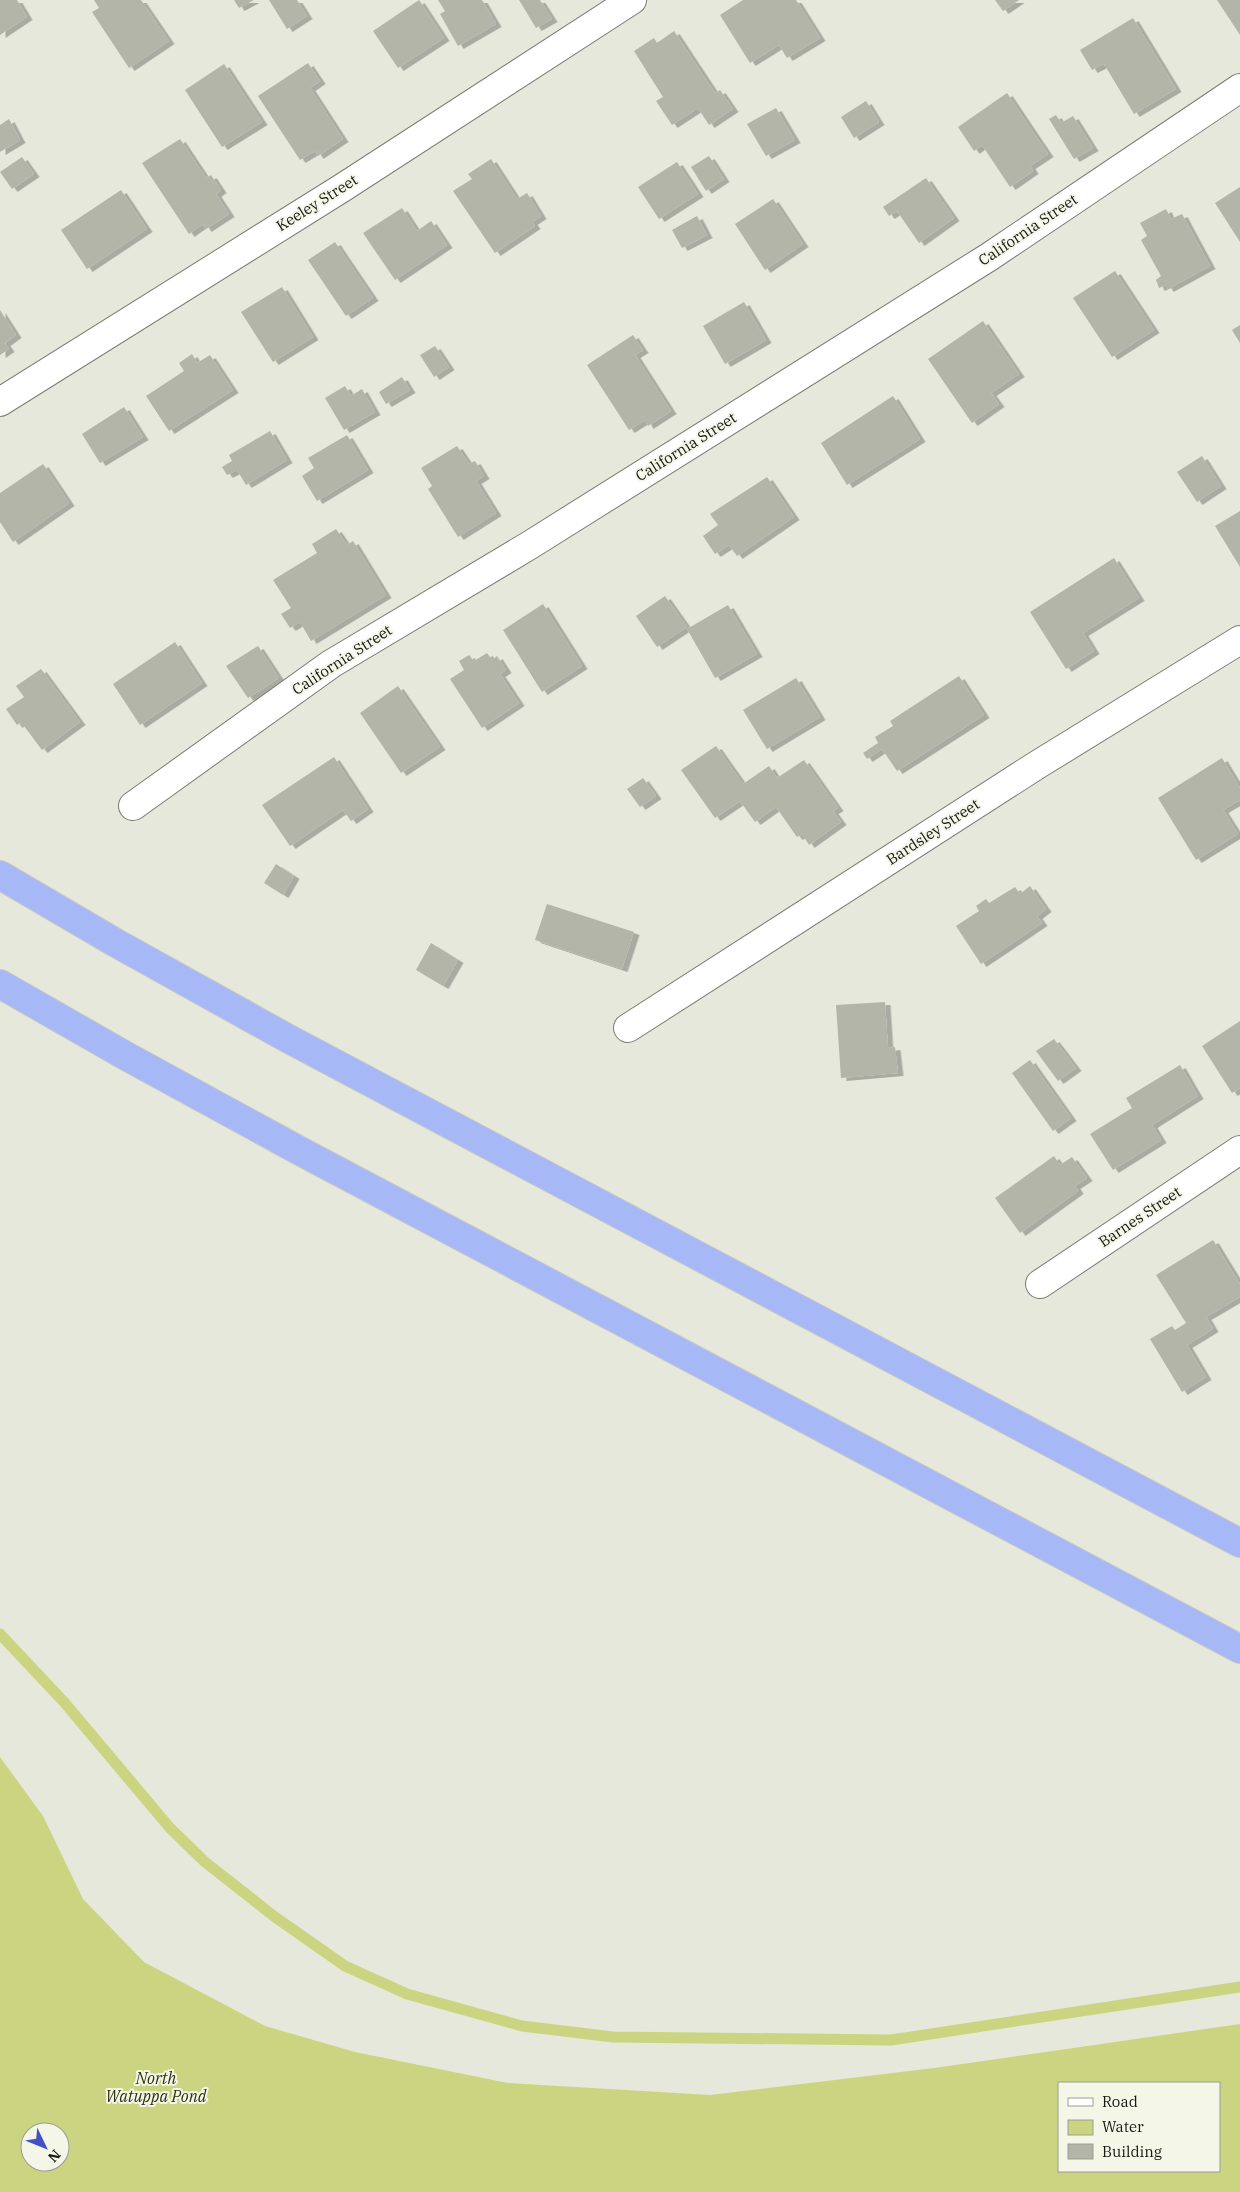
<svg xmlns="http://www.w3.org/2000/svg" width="1240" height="2192" viewBox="0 0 1240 2192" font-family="'IBM Plex Serif',serif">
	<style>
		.water { fill: #cbd581; fill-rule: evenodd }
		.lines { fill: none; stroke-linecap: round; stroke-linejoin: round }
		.stream { stroke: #cbd581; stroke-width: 11 }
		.building { fill: #b3b5a8; filter: url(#shadow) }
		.minor-casing { stroke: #7b7c71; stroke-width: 30 }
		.motorway-casing { stroke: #c7c7c6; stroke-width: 30 }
		.minor { stroke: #fff; stroke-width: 28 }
		.motorway { stroke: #a7b8f6; stroke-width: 28 }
		.labels { text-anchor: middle; stroke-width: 4; stroke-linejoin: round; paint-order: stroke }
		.street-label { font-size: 15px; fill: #171713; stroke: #f4f6e8 }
		.water-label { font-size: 16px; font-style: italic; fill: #2f320e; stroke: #f4f6e8 }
	</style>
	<defs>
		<filter id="shadow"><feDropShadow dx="5.5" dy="3" stdDeviation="0" flood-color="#0004"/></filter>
	</defs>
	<rect width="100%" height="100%" fill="#e6e8db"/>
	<path class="water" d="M 0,1757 L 43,1816 L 83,1899 L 144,1962 L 265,2026 L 355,2052 L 508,2083 L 710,2095 L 934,2068 L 1240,2024 L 1240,2192 L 0,2192 ZM 1059,2083 L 1219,2083 L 1219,2171 L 1059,2171 ZM 30,2132 L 60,2132 L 60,2162 L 30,2162 Z"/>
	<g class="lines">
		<path class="stream" d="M 0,1634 L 64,1702 L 170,1828 L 205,1862 L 275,1917 L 345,1966 L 407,1994 L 522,2026 L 613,2037 L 891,2040 L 1240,1987"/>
	</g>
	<g class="building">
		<path d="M 0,0 L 17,0 L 27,17 L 0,35 Z"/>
		<path d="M 94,0 L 141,0 L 169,41 L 129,68 L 92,12 L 99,8 Z"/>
		<path d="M 234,0 L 254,0 L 239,8 Z"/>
		<path d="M 269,0 L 297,0 L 307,16 L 287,29 Z"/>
		<path d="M 419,0 L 444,38 L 398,68 L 373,31 Z"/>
		<path d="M 438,0 L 482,0 L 496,24 L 458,46 L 440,14 L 445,11 Z"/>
		<path d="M 519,0 L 540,0 L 552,19 L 536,28 Z"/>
		<path d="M 743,0 L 796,0 L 820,38 L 787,58 L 779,45 L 750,63 L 720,15 Z"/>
		<path d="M 995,0 L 1019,0 L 1003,11 Z"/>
		<path d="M 1217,0 L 1240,0 L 1240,35 Z"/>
		<path d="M 1133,18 L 1176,89 L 1134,114 L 1104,64 L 1092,70 L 1080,50 Z"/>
		<path d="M 674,31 L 715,93 L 720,90 L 733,109 L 709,125 L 698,108 L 672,125 L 656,101 L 663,97 L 634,51 L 654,38 L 657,43 Z"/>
		<path d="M 308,63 L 320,81 L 310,88 L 343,139 L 318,156 L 315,151 L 300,160 L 258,96 Z"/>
		<path d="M 224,64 L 262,122 L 222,147 L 185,90 Z"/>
		<path d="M 1007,93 L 1048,154 L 1030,166 L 1033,171 L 1010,187 L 982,145 L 974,151 L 958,127 Z"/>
		<path d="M 866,101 L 879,122 L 854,138 L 841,117 Z"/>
		<path d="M 776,108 L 795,140 L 766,156 L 747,124 Z"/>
		<path d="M 1056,115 L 1061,123 L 1073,116 L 1093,148 L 1074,159 L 1049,119 Z"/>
		<path d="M 9,119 L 20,140 L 0,152 L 0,125 Z"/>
		<path d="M 180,139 L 206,178 L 211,175 L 221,190 L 216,194 L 229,214 L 206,229 L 203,224 L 189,234 L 142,163 Z"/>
		<path d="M 709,156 L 724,179 L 706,191 L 691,167 Z"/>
		<path d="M 22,157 L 34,174 L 12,189 L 0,172 Z"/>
		<path d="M 491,159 L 517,199 L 527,193 L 541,216 L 532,222 L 535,226 L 495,253 L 453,191 L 472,179 L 468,174 Z"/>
		<path d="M 677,162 L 698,194 L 659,219 L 638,187 Z"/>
		<path d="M 926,178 L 954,218 L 919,243 L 897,211 L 889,216 L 883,207 Z"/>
		<path d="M 1240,187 L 1240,242 L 1215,203 Z"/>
		<path d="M 121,190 L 147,229 L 87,269 L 61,230 Z"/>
		<path d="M 773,199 L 803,244 L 765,270 L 735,224 Z"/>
		<path d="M 402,208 L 417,231 L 431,221 L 447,245 L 395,280 L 363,233 Z"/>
		<path d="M 1166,209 L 1171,219 L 1182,214 L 1210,266 L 1168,289 L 1166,285 L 1159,288 L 1156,280 L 1161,276 L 1141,240 L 1147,236 L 1140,223 Z"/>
		<path d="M 697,216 L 707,235 L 682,248 L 672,230 Z"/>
		<path d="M 335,242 L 373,298 L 346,316 L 308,260 Z"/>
		<path d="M 1115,271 L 1154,330 L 1112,357 L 1073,298 Z"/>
		<path d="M 282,287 L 313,337 L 273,362 L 241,312 Z"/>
		<path d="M 744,302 L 766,340 L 725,364 L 703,326 Z"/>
		<path d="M 0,310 L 16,335 L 5,343 L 9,349 L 0,355 Z"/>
		<path d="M 983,321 L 1019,374 L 991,393 L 999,404 L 972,423 L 928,359 Z"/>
		<path d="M 1240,325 L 1240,343 L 1232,330 Z"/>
		<path d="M 633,335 L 643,350 L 635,355 L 671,411 L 648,426 L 645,420 L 629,430 L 587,365 Z"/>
		<path d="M 435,346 L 449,367 L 434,377 L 420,355 Z"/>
		<path d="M 192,354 L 197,363 L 210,355 L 233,390 L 169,431 L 146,396 L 184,371 L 179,363 Z"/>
		<path d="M 402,377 L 410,390 L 386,404 L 379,392 Z"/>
		<path d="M 345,386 L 351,396 L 362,389 L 375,412 L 344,430 L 325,398 Z"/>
		<path d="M 893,396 L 920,439 L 847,485 L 821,443 Z"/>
		<path d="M 124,407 L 143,437 L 100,463 L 82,434 Z"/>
		<path d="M 270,431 L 287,460 L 246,485 L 237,470 L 227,475 L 222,467 L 232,461 L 229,455 Z"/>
		<path d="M 347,435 L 368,470 L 317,501 L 302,476 L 314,468 L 308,458 Z"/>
		<path d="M 457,446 L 469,464 L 475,461 L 484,476 L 476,481 L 496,513 L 458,537 L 428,489 L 432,486 L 421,468 Z"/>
		<path d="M 1202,456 L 1221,486 L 1197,502 L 1177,472 Z"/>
		<path d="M 43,464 L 69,503 L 13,542 L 0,522 L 0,493 Z"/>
		<path d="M 767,477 L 794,517 L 737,556 L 729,545 L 715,554 L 703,536 L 718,525 L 710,514 Z"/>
		<path d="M 1240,511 L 1240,567 L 1215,526 Z"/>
		<path d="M 336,529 L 347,545 L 353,541 L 386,595 L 311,641 L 300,622 L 290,628 L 281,614 L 291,608 L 273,580 L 317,553 L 312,544 Z"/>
		<path d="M 1114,558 L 1139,598 L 1083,633 L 1094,651 L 1066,669 L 1030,612 Z"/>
		<path d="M 665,596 L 687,627 L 657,647 L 636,616 Z"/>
		<path d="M 543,604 L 582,666 L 542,692 L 503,630 Z"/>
		<path d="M 728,605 L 757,654 L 715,678 L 687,629 Z"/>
		<path d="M 175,642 L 202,683 L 140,725 L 113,684 Z"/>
		<path d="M 258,646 L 279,678 L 248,698 L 226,666 Z"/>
		<path d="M 487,653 L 492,660 L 497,656 L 506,670 L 500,674 L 519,703 L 482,728 L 450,679 L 464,670 L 459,661 L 469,655 L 474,661 Z"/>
		<path d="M 41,669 L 80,722 L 42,750 L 21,722 L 17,725 L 6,709 L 24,697 L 16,686 Z"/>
		<path d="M 959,676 L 984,715 L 897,771 L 882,749 L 867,759 L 863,753 L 878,743 L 875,737 L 893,726 L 890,721 Z"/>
		<path d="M 796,678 L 820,717 L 767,749 L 743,710 Z"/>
		<path d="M 398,686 L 440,747 L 401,773 L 360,713 Z"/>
		<path d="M 716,746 L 743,784 L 769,766 L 777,778 L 804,760 L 838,808 L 833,811 L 841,822 L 809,845 L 802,834 L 797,837 L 776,807 L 755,822 L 740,801 L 715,818 L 681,770 Z"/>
		<path d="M 334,757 L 368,809 L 351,821 L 343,810 L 290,846 L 262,805 Z"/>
		<path d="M 1222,758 L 1240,788 L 1240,800 L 1223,810 L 1238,834 L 1196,860 L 1158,798 Z"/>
		<path d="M 643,778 L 656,796 L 640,807 L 627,789 Z"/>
		<path d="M 276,864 L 294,876 L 283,895 L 264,883 Z"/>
		<path d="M 1030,886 L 1046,909 L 1037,916 L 1042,923 L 981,964 L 956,926 L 979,911 L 976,906 L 986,899 L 989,903 L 1015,887 L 1020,894 Z"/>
		<path d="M 547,904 L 634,932 L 622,969 L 535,940 Z"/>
		<path d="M 431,943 L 458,960 L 443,986 L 416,970 Z"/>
		<path d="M 885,1002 L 888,1048 L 895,1047 L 898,1073 L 841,1078 L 836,1005 Z"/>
		<path d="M 1240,1021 L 1240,1088 L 1232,1093 L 1202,1046 Z"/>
		<path d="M 1054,1039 L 1076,1068 L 1058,1081 L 1036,1051 Z"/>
		<path d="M 1030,1060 L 1071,1118 L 1053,1131 L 1012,1073 Z"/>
		<path d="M 1180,1065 L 1198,1096 L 1152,1125 L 1161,1140 L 1113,1170 L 1090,1134 L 1132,1108 L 1126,1098 Z"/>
		<path d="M 1054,1156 L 1060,1165 L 1072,1157 L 1087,1178 L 1075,1186 L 1078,1191 L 1020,1233 L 995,1198 Z"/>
		<path d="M 1213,1240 L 1240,1284 L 1240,1297 L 1206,1317 L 1213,1329 L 1187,1345 L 1206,1377 L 1182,1392 L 1150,1339 L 1172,1326 L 1175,1330 L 1186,1323 L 1156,1275 Z"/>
	</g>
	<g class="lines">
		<defs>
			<g id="minor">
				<path d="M 0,402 L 342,188 L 632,0"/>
				<path d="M 133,806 L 331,664 L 530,545 L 989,257 L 1240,88"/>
				<path d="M 628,1028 L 1037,765 L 1240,640"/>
				<path d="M 1040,1284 L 1240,1150"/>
			</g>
			<g id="motorway">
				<path d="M 0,875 L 116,943 L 287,1038 L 1240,1543"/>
				<path d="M 0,984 L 126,1056 L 300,1151 L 1240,1649"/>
			</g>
		</defs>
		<use href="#minor" class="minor-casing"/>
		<use href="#motorway" class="motorway-casing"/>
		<use href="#minor" class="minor"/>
		<use href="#motorway" class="motorway"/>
	</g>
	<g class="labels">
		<g class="street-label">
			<text transform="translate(317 203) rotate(-32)" y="5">Keeley Street</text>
			<text transform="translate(1028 230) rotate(-34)" y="5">California Street</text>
			<text transform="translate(686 447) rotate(-32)" y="5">California Street</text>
			<text transform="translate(342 660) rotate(-33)" y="5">California Street</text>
			<text transform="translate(933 832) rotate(-33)" y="5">Bardsley Street</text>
			<text transform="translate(1140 1217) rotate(-34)" y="5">Barnes Street</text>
		</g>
		<g class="water-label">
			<text x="156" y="2084">North<tspan x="156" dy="18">Watuppa Pond</tspan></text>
		</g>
	</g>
	<rect x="1058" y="2082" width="162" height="90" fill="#f4f6e8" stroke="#9c9d93"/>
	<rect x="1068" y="2098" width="25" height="8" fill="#ffffff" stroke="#9c9d93"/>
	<text x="1102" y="2107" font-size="15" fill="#171713">Road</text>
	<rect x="1068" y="2120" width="25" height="15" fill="#cbd581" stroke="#9c9d93"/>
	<text x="1102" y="2132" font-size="15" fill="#171713">Water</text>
	<rect x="1068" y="2144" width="25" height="15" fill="#b3b5a8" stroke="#9c9d93"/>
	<text x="1102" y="2157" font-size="15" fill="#171713">Building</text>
	<g transform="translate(45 2147) rotate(133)"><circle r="24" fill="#f4f6e8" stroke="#9c9d93"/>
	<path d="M0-4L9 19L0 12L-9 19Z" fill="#4251c5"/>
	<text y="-8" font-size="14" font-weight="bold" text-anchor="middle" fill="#171713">N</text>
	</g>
</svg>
